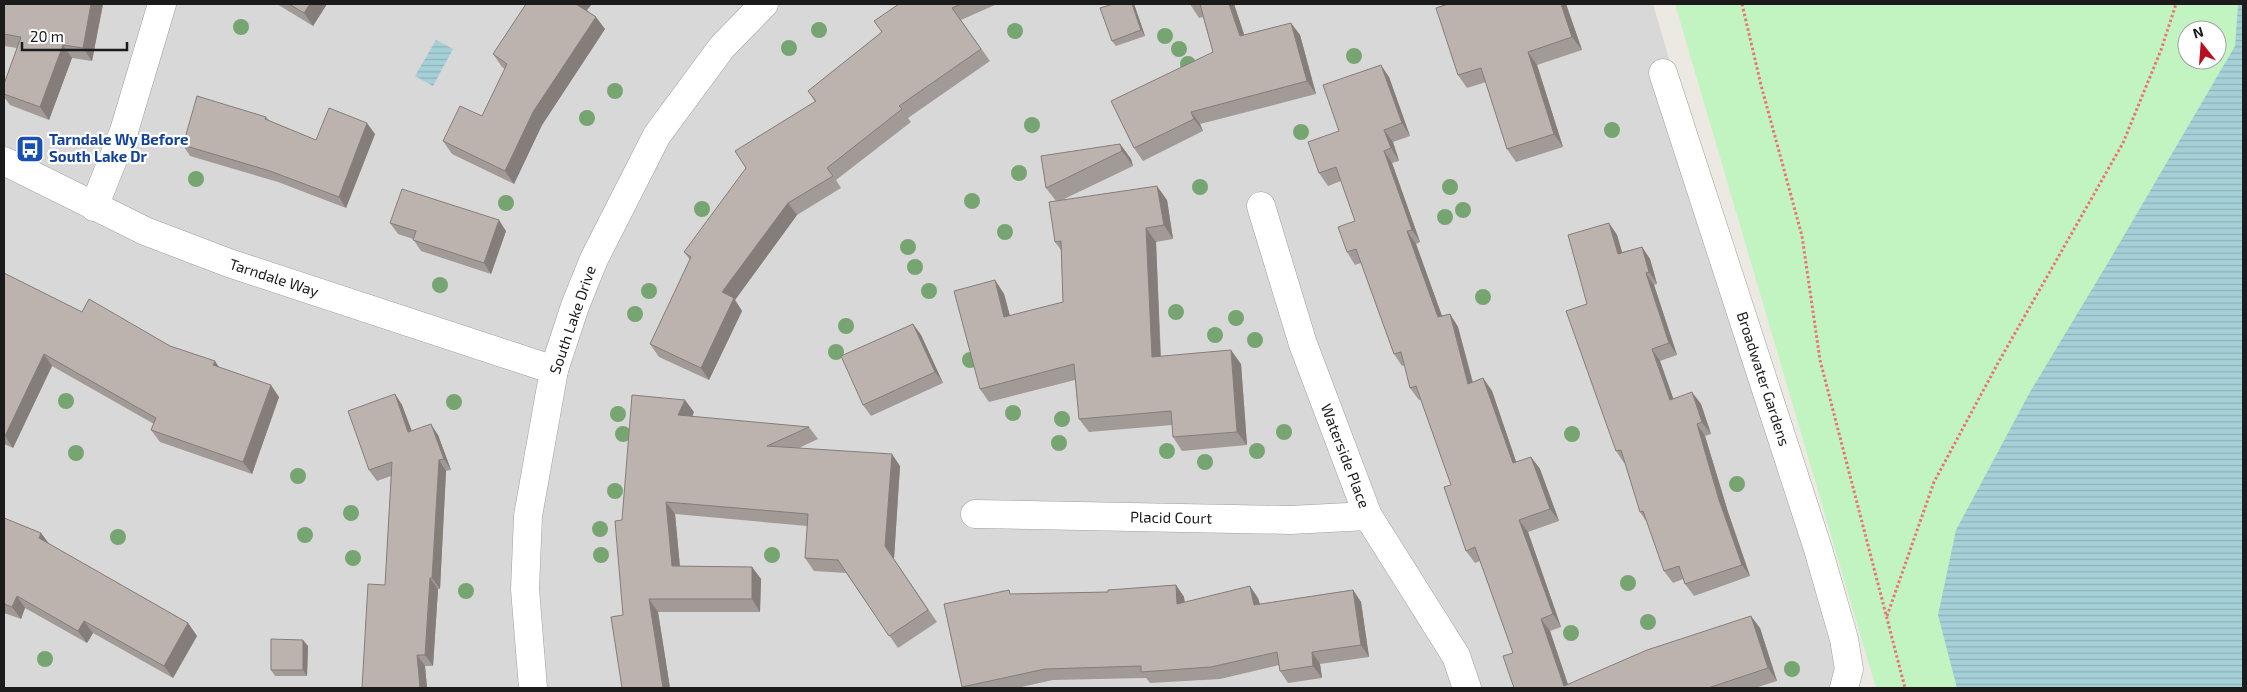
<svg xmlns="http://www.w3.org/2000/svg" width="2247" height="692" viewBox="0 0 2247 692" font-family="'Exo 2',sans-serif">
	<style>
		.residential { fill: #d9d8d9 }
		.park { fill: #c2f4c1; fill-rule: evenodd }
		.water { fill: url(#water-rules) }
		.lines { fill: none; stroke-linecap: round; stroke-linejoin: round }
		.street-casing { stroke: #9f9f9f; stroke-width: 29 }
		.path { stroke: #ed7372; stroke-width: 3; stroke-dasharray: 2.5 2.5; stroke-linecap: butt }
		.street { stroke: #fff; stroke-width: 28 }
		.tree { fill: #76a571 }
		.wall { fill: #a29a96 }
		.shaded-wall { fill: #847d7a }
		.building { fill: #bcb3af; stroke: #847d7a }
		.labels { text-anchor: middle; stroke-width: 4.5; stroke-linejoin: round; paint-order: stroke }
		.transit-label { font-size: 15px; font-weight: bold; fill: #164399; stroke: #fff; text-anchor: start }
		.street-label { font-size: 15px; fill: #1b1b1b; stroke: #fff }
	</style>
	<defs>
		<pattern id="water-rules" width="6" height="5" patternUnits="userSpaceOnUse" patternTransform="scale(1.25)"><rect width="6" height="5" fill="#a5d0d7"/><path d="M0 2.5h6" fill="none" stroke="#8db2b8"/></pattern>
	</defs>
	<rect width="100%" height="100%" fill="#ece8e2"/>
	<path class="residential" d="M 4,4 L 1653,4 L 1853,688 L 4,688 Z"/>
	<path class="park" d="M 1675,4 L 2243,4 L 2243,688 L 1876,688 ZM 2187,30 L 2217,30 L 2217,60 L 2187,60 Z"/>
	<g class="water">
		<path d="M 2238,4 L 2243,4 L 2243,688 L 1957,688 L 1938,615 L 1956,530 L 2030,392 L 2112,256 L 2235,46 Z"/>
		<path d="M 436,40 L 453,49 L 433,86 L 415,76 Z"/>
	</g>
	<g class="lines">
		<defs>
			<g id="street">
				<path d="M 1663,73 L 1818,549 L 1844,639 L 1849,669 L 1844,688"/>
				<path d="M 4,161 L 145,231 L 229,263 L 554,370"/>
				<path d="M 1261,206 L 1303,344 L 1368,516 L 1456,656 L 1467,688"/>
				<path d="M 94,207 L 124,131 L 162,4"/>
				<path d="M 975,514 L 1290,520 L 1368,516"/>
				<path d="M 533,688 L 525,589 L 528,516 L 554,370 L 575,306 L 594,259 L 657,135 L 722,47 L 764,4"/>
			</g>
		</defs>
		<use href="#street" class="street-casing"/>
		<g class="path">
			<path d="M 1742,4 L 1761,85 L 1802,236 L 1820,360 L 1905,688"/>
			<path d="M 1887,616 L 1934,482 L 1998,363 L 2123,143 L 2161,50 L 2176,4"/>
		</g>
		<use href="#street" class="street"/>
	</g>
	<g class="tree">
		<circle cx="241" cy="27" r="8"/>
		<circle cx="819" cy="30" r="8"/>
		<circle cx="1015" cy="31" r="8"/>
		<circle cx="1165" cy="36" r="8"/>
		<circle cx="789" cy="48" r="8"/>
		<circle cx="1179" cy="49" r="8"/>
		<circle cx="1354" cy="56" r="8"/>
		<circle cx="1188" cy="64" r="8"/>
		<circle cx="615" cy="91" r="8"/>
		<circle cx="587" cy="118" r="8"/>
		<circle cx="1032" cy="125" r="8"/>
		<circle cx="1612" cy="130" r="8"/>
		<circle cx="1301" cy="132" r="8"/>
		<circle cx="1019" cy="173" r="8"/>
		<circle cx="196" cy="179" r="8"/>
		<circle cx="1200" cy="187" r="8"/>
		<circle cx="1450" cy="187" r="8"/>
		<circle cx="972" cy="201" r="8"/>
		<circle cx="506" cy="203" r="8"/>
		<circle cx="702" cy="209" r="8"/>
		<circle cx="1463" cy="210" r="8"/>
		<circle cx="1445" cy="217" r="8"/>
		<circle cx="1005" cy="232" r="8"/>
		<circle cx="908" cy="247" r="8"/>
		<circle cx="915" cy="267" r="8"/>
		<circle cx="440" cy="285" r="8"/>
		<circle cx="649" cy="291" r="8"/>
		<circle cx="929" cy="291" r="8"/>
		<circle cx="1483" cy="297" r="8"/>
		<circle cx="1176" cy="312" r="8"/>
		<circle cx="635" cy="314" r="8"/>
		<circle cx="1236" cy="318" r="8"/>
		<circle cx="846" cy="326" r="8"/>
		<circle cx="1215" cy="335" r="8"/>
		<circle cx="1255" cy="340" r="8"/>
		<circle cx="836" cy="352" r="8"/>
		<circle cx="970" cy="360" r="8"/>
		<circle cx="66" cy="401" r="8"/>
		<circle cx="454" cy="402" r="8"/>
		<circle cx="1013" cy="413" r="8"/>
		<circle cx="618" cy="414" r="8"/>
		<circle cx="1062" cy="419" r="8"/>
		<circle cx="1284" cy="432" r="8"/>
		<circle cx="623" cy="434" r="8"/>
		<circle cx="1572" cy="434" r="8"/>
		<circle cx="1059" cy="443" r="8"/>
		<circle cx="1167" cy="451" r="8"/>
		<circle cx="1257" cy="451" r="8"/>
		<circle cx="76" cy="453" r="8"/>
		<circle cx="1205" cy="462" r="8"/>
		<circle cx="298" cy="476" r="8"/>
		<circle cx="1737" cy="484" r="8"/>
		<circle cx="615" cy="491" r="8"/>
		<circle cx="351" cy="513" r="8"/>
		<circle cx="600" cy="529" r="8"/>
		<circle cx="305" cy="535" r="8"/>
		<circle cx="118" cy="537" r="8"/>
		<circle cx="601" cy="555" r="8"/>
		<circle cx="772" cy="555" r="8"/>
		<circle cx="353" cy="558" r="8"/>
		<circle cx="1628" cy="583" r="8"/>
		<circle cx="466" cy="591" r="8"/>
		<circle cx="1648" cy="622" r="8"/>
		<circle cx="1571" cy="633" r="8"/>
		<circle cx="45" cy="659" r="8"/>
		<circle cx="1792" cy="669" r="8"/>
	</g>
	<g class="wall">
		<path d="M 4,4 L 103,4 L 92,61 L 72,58 L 49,120 L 10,105 L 4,97 L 4,84 L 17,48 L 4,46 Z"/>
		<path d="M 277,4 L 327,4 L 313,26 Z"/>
		<path d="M 899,4 L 997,4 L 961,20 L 990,61 L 908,118 L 911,122 L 836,180 L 841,188 L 797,215 L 735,300 L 742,311 L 709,380 L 659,357 L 650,344 L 690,260 L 684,252 L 815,102 L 808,91 L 882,32 Z"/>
		<path d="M 1134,4 L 1145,36 L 1116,46 L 1112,41 Z"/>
		<path d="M 1190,4 L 1234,4 L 1244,35 L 1291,23 L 1300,35 L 1316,94 L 1200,124 L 1203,131 L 1143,161 L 1134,148 L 1213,52 L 1203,17 L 1199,18 Z"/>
		<path d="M 1566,4 L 1582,50 L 1537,65 L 1563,147 L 1516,162 L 1507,149 L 1486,82 L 1467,88 L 1458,75 Z"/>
		<path d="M 587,10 L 605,29 L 542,125 L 514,184 L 452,154 L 443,141 L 482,116 L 505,69 L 502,67 L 493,54 Z"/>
		<path d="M 1389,77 L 1410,136 L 1393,142 L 1399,161 L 1392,163 L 1420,242 L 1416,244 L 1442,316 L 1450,314 L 1458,327 L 1473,382 L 1483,378 L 1492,391 L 1516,462 L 1531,457 L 1540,469 L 1559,521 L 1528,532 L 1561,627 L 1550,631 L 1568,684 L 1760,628 L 1777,681 L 1755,688 L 1514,688 L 1513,653 L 1480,561 L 1475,563 L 1466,551 L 1451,485 L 1421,400 L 1419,400 L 1410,388 L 1405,365 L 1402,366 L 1394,354 L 1361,263 L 1355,265 L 1347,252 L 1355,221 L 1341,181 L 1328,186 L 1319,173 L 1339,131 Z"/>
		<path d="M 266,117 L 270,121 L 316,140 L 375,134 L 346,208 L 278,182 L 190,156 L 183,145 Z"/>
		<path d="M 1120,144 L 1131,159 L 1133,166 L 1062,200 L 1167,200 L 1173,239 L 1156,242 L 1161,356 L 1241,364 L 1247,445 L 1182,451 L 1173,437 L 1172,425 L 1089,432 L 1079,419 L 1075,380 L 989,402 L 980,389 L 995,280 L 1004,294 L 1010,316 L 1063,302 L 1061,250 L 1055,242 L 1056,201 L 1046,188 Z"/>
		<path d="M 390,223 L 506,231 L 491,274 L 421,251 L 413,239 L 398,234 Z"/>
		<path d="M 1609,223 L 1617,235 L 1622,252 L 1642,247 L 1650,259 L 1657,284 L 1654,285 L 1677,355 L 1660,361 L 1673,398 L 1701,404 L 1711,434 L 1705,436 L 1728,512 L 1750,576 L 1694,596 L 1685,584 L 1683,579 L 1673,583 L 1664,571 L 1648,524 L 1640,512 L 1625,463 L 1624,463 L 1616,451 L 1587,304 Z"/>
		<path d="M 4,273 L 82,312 L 170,346 L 219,367 L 279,397 L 252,474 L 160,442 L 151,430 L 154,424 L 52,366 L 13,448 L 4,444 Z"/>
		<path d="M 913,324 L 921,335 L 943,383 L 871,416 L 863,405 Z"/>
		<path d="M 395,394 L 402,405 L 412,431 L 438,435 L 451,470 L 446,471 L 440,589 L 438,589 L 433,666 L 425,666 L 427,688 L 385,585 L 391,476 L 377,481 L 369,470 Z"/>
		<path d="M 694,412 L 692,417 L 809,427 L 818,439 L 799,448 L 900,466 L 894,559 L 937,622 L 898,648 L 846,573 L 814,571 L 805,558 L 807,526 L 675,514 L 680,566 L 752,567 L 761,579 L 760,612 L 658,612 L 670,688 L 622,688 L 623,615 L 622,520 Z"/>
		<path d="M 4,518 L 41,533 L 49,544 L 188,623 L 197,636 L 173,678 L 93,633 L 87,643 L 25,608 L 21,619 L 4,613 Z"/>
		<path d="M 1176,585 L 1184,597 L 1185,602 L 1258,598 L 1260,604 L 1353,590 L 1361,602 L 1369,657 L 1320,664 L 1322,678 L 1288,683 L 1280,671 L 1279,665 L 1220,679 L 1150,683 L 1146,678 L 1053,680 L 1017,688 L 963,688 L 962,687 L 1012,594 L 1108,592 Z"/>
		<path d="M 308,646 L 307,676 L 275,676 L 271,670 Z"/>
	</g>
	<g class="shaded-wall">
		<path d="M 91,4 L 103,4 L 92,61 L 83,48 Z"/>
		<path d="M 310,4 L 327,4 L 313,26 L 304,13 Z"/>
		<path d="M 575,4 L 592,4 L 583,15 Z"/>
		<path d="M 1132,4 L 1134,4 L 1145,36 L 1141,30 Z"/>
		<path d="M 1229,4 L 1234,4 L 1249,49 L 1240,36 Z"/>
		<path d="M 1561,4 L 1566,4 L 1582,50 L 1572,37 Z"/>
		<path d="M 596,17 L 605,29 L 542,125 L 514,184 L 505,171 L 533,112 Z"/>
		<path d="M 1291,23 L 1300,35 L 1316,94 L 1307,81 Z"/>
		<path d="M 63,45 L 72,58 L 49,120 L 40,107 Z"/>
		<path d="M 1528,52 L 1537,65 L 1563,147 L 1554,134 Z"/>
		<path d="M 1381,65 L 1389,77 L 1410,136 L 1402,123 Z"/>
		<path d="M 1191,112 L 1200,124 L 1203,131 L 1194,119 Z"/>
		<path d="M 367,123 L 375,134 L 346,208 L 339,197 Z"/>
		<path d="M 1384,130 L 1393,142 L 1399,161 L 1391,148 Z"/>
		<path d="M 1120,144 L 1131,159 L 1133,166 L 1122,151 Z"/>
		<path d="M 1384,151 L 1392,163 L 1420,242 L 1412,230 Z"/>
		<path d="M 1157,186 L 1167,200 L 1173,239 L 1164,225 Z"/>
		<path d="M 788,203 L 797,215 L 735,300 L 742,311 L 709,380 L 701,368 L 722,292 Z"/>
		<path d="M 499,220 L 506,231 L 491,274 L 484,263 Z"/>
		<path d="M 1609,223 L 1617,235 L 1626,266 L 1618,254 Z"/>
		<path d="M 1146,228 L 1156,242 L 1161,370 L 1152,357 Z"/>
		<path d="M 1407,231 L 1416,244 L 1447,330 L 1438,317 Z"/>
		<path d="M 1642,247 L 1650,259 L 1657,284 L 1649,272 Z"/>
		<path d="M 1646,273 L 1654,285 L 1677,355 L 1669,343 Z"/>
		<path d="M 995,280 L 1004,294 L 1014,331 L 1004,317 Z"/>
		<path d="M 1450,314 L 1458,327 L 1476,396 L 1468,384 Z"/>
		<path d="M 913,324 L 921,335 L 943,383 L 935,372 Z"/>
		<path d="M 1652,349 L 1660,361 L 1678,412 L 1670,400 Z"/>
		<path d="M 1231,350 L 1241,364 L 1247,445 L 1237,432 Z"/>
		<path d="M 44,354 L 52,366 L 13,448 L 5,436 Z"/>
		<path d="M 215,361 L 223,373 L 213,365 Z"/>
		<path d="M 1483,378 L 1492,391 L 1521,476 L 1513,463 Z"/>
		<path d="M 271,385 L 279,397 L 252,474 L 243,462 Z"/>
		<path d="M 1692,392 L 1701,404 L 1711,434 L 1702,422 Z"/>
		<path d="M 395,394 L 402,405 L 416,443 L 408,432 Z"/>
		<path d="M 685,400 L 694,412 L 687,428 L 678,415 Z"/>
		<path d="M 431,424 L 438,435 L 451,470 L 444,459 Z"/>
		<path d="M 1697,424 L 1705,436 L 1728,512 L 1750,576 L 1742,565 L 1719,500 Z"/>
		<path d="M 892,454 L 900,466 L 894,559 L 937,622 L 885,546 Z"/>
		<path d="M 1531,457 L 1540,469 L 1559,521 L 1550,509 Z"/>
		<path d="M 439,460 L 446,471 L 440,589 L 432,578 Z"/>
		<path d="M 666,502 L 675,514 L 681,579 L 672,566 Z"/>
		<path d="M 1519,520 L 1528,532 L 1561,627 L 1553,614 Z"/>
		<path d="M 41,533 L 50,545 L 39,538 Z"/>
		<path d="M 752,567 L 761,579 L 760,612 L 752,599 Z"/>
		<path d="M 430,578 L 438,589 L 433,666 L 425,655 Z"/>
		<path d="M 1176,585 L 1184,597 L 1185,615 L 1177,604 Z"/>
		<path d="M 1250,586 L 1258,598 L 1263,616 L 1254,605 Z"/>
		<path d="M 1353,590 L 1361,602 L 1369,657 L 1361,645 Z"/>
		<path d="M 17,596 L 25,608 L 21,619 L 12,607 Z"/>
		<path d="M 649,599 L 658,612 L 670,688 L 663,688 Z"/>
		<path d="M 1751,616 L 1760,628 L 1777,681 L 1768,668 Z"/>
		<path d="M 1541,619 L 1550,631 L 1569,688 L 1564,686 Z"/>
		<path d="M 84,621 L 93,633 L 87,643 L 78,631 Z"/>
		<path d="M 188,623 L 197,636 L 173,678 L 164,666 Z"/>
		<path d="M 303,640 L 308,646 L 307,676 L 303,670 Z"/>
		<path d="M 1312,652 L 1320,664 L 1322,678 L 1313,666 Z"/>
		<path d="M 417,655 L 425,666 L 427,688 L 420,688 Z"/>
	</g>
	<g class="building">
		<path d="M 4,4 L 91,4 L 83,48 L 63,45 L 40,107 L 4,94 L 4,84 L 21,37 L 4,34 Z"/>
		<path d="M 289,4 L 310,4 L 304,13 Z"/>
		<path d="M 526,4 L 576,4 L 596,17 L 533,112 L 505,171 L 443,141 L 460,106 L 482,116 L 507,64 L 493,54 Z"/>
		<path d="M 899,4 L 961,4 L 952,8 L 981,49 L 899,106 L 902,109 L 827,168 L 833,176 L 788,203 L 722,292 L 734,298 L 701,368 L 650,344 L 691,257 L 684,252 L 746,168 L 735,151 L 816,101 L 808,91 L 882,32 L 874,21 Z"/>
		<path d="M 1113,4 L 1132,4 L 1141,30 L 1112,41 L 1100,8 Z"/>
		<path d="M 1200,4 L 1229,4 L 1240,36 L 1291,23 L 1307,81 L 1191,112 L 1194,119 L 1134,148 L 1111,101 L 1213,52 Z"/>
		<path d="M 1448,4 L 1561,4 L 1572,37 L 1528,52 L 1554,134 L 1507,149 L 1481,68 L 1458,75 L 1436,8 Z"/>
		<path d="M 1381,65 L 1402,123 L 1384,130 L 1391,148 L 1384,151 L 1412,230 L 1407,231 L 1438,317 L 1450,314 L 1468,384 L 1483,378 L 1513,463 L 1531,457 L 1550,509 L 1519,520 L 1553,614 L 1541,619 L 1564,686 L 1647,650 L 1751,616 L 1768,668 L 1708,688 L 1514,688 L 1503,656 L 1513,653 L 1475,547 L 1466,551 L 1444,487 L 1451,485 L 1416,386 L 1410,388 L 1401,352 L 1394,354 L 1356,249 L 1347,252 L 1338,227 L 1355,221 L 1336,167 L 1319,173 L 1308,142 L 1339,131 L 1323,85 Z"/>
		<path d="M 197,96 L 266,117 L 265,119 L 316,140 L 329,108 L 367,123 L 339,197 L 270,171 L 183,145 Z"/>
		<path d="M 1120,144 L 1122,151 L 1046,188 L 1041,156 Z"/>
		<path d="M 1157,186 L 1164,225 L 1146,228 L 1152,357 L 1231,350 L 1237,432 L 1173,437 L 1171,411 L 1079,419 L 1074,364 L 980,389 L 954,291 L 995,280 L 1004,317 L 1063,302 L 1061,241 L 1055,242 L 1049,202 Z"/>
		<path d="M 402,189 L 499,220 L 484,263 L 413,240 L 416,231 L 390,223 Z"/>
		<path d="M 1609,223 L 1618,254 L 1642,247 L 1649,272 L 1646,273 L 1669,343 L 1652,349 L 1670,400 L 1692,392 L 1702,422 L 1697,424 L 1719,500 L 1742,565 L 1685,584 L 1679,566 L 1664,571 L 1643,511 L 1640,512 L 1621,450 L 1616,451 L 1566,311 L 1587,304 L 1568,235 Z"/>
		<path d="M 4,273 L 82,312 L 89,299 L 170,346 L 215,361 L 213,365 L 271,385 L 243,462 L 151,430 L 156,418 L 44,354 L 5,436 L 4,435 Z"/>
		<path d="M 913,324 L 935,372 L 863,405 L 841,356 Z"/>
		<path d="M 395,394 L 408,432 L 431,424 L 444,459 L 439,460 L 432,578 L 430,578 L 425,655 L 417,655 L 420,688 L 362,688 L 368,584 L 385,585 L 392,462 L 369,470 L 348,411 Z"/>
		<path d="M 632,395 L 685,400 L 678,415 L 809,427 L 767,446 L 892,454 L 885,546 L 928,610 L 889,636 L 838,560 L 805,558 L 808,514 L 666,502 L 672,566 L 752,567 L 752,599 L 649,599 L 663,688 L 622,688 L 611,617 L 623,615 L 615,521 L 622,520 Z"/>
		<path d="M 4,518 L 41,533 L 39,538 L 188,623 L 164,666 L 84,621 L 78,631 L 17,596 L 12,607 L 4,604 Z"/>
		<path d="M 1176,585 L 1177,604 L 1250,586 L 1254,605 L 1353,590 L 1361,645 L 1312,652 L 1313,666 L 1280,671 L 1277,652 L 1211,667 L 1141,672 L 1141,666 L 1045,669 L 962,687 L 944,604 L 1009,590 L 1010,594 L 1108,592 L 1108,590 Z"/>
		<path d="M 271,639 L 303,640 L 303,670 L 271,670 Z"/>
	</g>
	<defs>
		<symbol id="bus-square" viewBox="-11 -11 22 22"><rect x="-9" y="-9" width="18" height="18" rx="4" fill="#1a4fb4" stroke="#fff"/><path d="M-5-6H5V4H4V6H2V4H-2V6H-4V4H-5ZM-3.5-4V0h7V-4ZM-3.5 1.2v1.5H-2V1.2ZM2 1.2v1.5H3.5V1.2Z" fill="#fff"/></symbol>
	</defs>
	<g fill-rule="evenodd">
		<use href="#bus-square" x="14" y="133" width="32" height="32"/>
	</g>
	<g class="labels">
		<g class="transit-label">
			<text x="49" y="145">Tarndale Wy Before<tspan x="49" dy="17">South Lake Dr</tspan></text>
		</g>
		<g class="street-label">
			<text transform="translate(274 278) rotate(18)" y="5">Tarndale Way</text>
			<text transform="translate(573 320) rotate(-71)" y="5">South Lake Drive</text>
			<text transform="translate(1763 379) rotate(72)" y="5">Broadwater Gardens</text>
			<text transform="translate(1345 456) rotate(69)" y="5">Waterside Place</text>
			<text transform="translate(1171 518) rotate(1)" y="5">Placid Court</text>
		</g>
	</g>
	<rect width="2247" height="692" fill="none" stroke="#1b1b1b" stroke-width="10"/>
	<g transform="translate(2202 45) rotate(343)"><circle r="24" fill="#ffffff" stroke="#a4a4a4"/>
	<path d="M0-4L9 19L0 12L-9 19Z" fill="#b61020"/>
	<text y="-8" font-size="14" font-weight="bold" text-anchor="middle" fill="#1b1b1b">N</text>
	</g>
	<path d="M22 42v8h105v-8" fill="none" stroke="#1b1b1b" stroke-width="2.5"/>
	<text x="30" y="42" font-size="15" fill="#1b1b1b" stroke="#ffffff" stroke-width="4" paint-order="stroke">20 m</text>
</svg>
